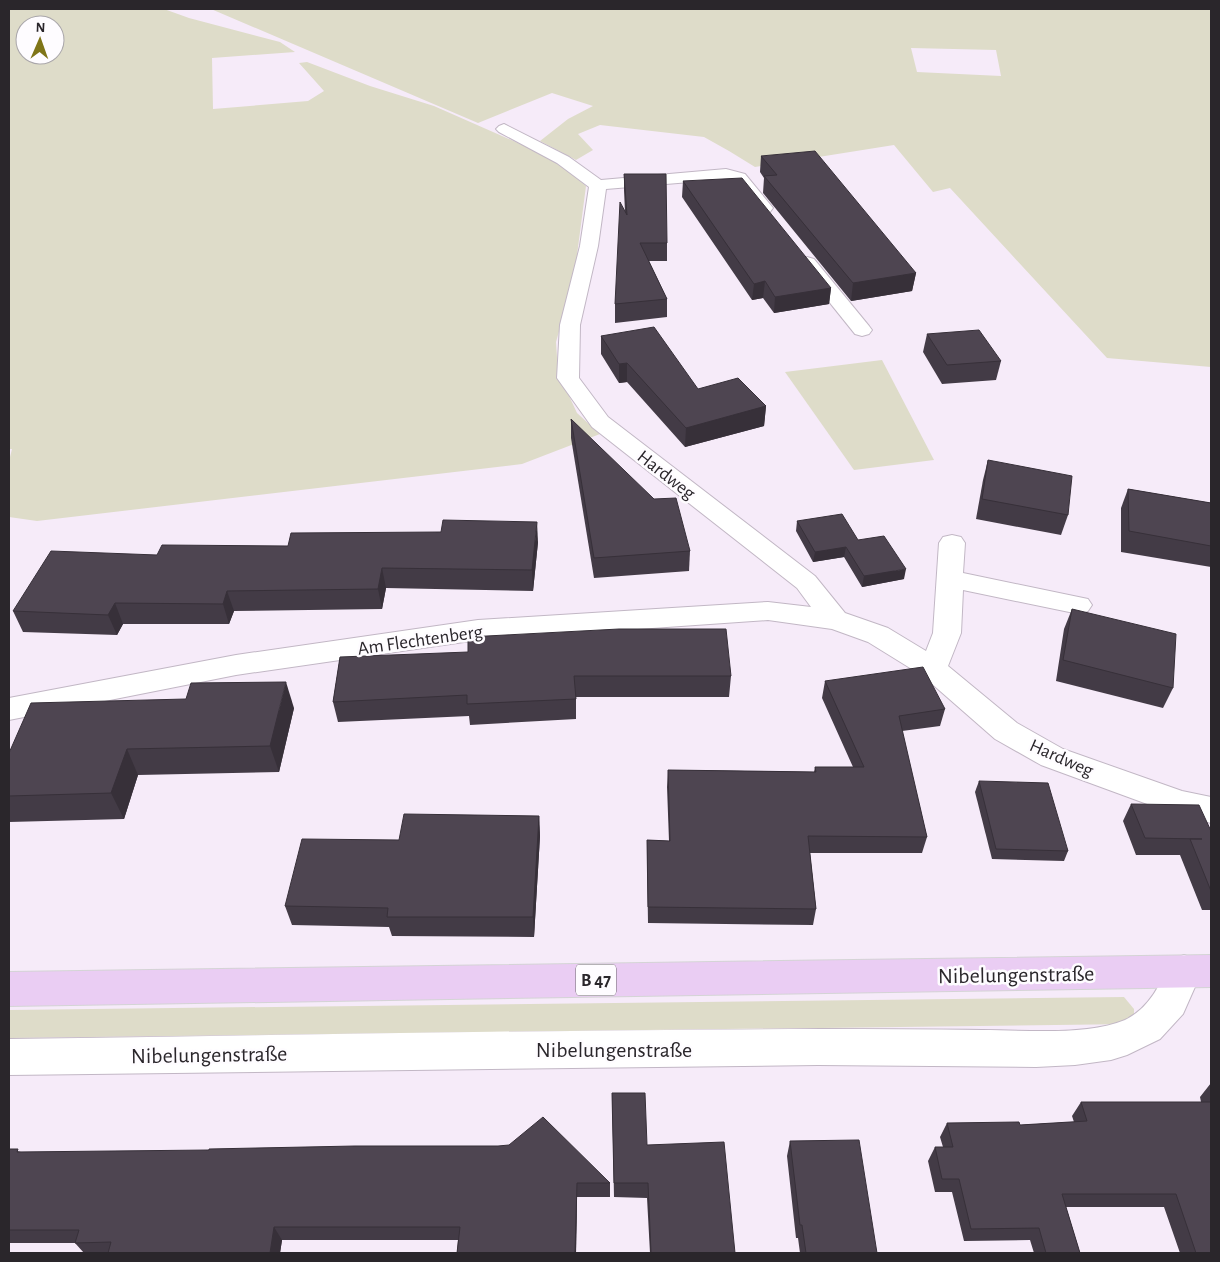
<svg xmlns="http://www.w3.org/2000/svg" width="1220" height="1262" viewBox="0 0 1220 1262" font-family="'Alegreya Sans',sans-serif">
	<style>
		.green { fill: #dedcc9; fill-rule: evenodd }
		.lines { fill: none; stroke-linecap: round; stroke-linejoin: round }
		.minor-casing { stroke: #c2b7c5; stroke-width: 2 }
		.major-casing { stroke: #d4d4d5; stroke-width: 2 }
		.minor { fill: #fff; fill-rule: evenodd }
		.major { fill: #eacdf3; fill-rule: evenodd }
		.wall { fill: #433b46 }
		.shaded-wall { fill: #373039 }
		.building { fill: #4e4551; stroke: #373039 }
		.labels { text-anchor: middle; stroke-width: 5; stroke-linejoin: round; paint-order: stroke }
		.shield { fill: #fefcff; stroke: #6a666b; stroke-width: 1 }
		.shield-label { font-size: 18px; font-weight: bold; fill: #2a262b }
		.street-label { font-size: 19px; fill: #2a262b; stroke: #fefcff }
		.near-street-label { font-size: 22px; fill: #2a262b; stroke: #fefcff }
	</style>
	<rect width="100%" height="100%" fill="#f6ebf9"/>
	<g class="green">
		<path d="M 9,9 L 164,9 L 189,18 L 280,42 L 295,52 L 212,58 L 213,109 L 308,101 L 324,91 L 299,63 L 307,62 L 370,86 L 434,106 L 550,157 L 568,170 L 586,186 L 574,278 L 556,342 L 558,372 L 577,413 L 600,434 L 522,464 L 37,521 L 9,517 L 9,461 L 12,449 L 9,449 ZM 25,25 L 55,25 L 55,55 L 25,55 Z"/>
		<path d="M 211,9 L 1211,9 L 1211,367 L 1107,358 L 950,188 L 933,192 L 894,145 L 755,167 L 729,151 L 704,137 L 600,125 L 578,134 L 593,150 L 576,160 L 540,141 L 568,119 L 593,106 L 552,93 L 478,123 ZM 911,48 L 996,50 L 1001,76 L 917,72 Z"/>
		<path d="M 882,360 L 934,460 L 854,470 L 785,372 Z"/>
		<path d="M 1124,997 L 1134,1009 L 1134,1024 L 9,1038 L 9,1010 Z"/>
	</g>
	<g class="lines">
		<defs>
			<g id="minor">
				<path d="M 504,124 L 569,157 L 601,180 L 726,169 L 745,174 L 773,208 L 770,212 L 764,213 L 758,212 L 733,181 L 726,179 L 606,189 L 598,246 L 580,325 L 579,378 L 608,417 L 815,576 L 845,613 L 888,628 L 926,651 L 933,633 L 939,543 L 943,537 L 952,535 L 961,537 L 965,543 L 963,573 L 1088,599 L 1092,605 L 1088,611 L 1079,614 L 963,590 L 961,633 L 948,666 L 1017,723 L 1063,749 L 1182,791 L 1211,797 L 1211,823 L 1169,812 L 1041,765 L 995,739 L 923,676 L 868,642 L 832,629 L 768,620 L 478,640 L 236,675 L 9,720 L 9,698 L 236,655 L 478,620 L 768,602 L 811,607 L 797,588 L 592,427 L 557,378 L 560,325 L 580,246 L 589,187 L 557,163 L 499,132 L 496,129 L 499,126 Z"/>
				<path d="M 807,257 L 814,259 L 869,326 L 872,330 L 869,334 L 862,336 L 855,334 L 798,263 L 800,259 Z"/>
				<path d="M 1184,955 L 1197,960 L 1202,971 L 1183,1014 L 1160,1039 L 1127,1055 L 1111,1060 L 1075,1065 L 1036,1067 L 818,1065 L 9,1075 L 9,1039 C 279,1035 549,1030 820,1029 C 874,1029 928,1029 982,1030 C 1022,1030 1088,1036 1125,1020 C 1150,1008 1161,983 1171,960 Z"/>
			</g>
			<path id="major" d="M 1211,955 L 1211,987 L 9,1006 L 9,972 Z"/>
		</defs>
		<use href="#minor" class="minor-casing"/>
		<use href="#major" class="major-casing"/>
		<use href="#minor" class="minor"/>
		<use href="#major" class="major"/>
	</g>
	<g class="wall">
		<path d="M 761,156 L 916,273 L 912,291 L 851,301 L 763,193 L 764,178 L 760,172 Z"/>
		<path d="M 624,174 L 667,243 L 667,261 L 649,261 L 667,299 L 667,317 L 615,323 L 615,304 L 625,212 L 624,190 Z"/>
		<path d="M 683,181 L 831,288 L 829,304 L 774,313 L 763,298 L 752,300 L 682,197 Z"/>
		<path d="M 927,334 L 1001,361 L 996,380 L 942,384 L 923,352 Z"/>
		<path d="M 601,336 L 698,389 L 766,406 L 764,426 L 685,447 L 627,382 L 619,383 L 601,354 Z"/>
		<path d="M 571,419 L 690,551 L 689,571 L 594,578 L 571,438 Z"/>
		<path d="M 988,460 L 1068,515 L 1061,535 L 976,519 L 983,480 Z"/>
		<path d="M 1128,489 L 1211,503 L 1211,567 L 1121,552 L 1121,508 Z"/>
		<path d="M 797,521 L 858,540 L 904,579 L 862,587 L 844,557 L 813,562 L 796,531 Z"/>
		<path d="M 538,542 L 533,591 L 386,588 L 382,609 L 234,611 L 229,624 L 123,624 L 117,635 L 23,632 L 13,611 L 288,546 Z"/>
		<path d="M 1072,609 L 1173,688 L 1163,708 L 1056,681 L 1064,629 Z"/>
		<path d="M 340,657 L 731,676 L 729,697 L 576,697 L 576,719 L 470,725 L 469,716 L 338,722 L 333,702 Z"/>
		<path d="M 825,681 L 945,709 L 940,726 L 902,731 L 927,837 L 922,853 L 810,853 L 816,909 L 813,925 L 648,923 L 647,857 L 647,840 L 669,841 L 667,787 L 668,770 L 814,772 L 815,767 L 853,767 L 822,698 Z"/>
		<path d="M 294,708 L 279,772 L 138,775 L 124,819 L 9,822 L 9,753 Z"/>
		<path d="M 979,781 L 1068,851 L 1064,861 L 992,859 L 975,792 Z"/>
		<path d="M 1131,804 L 1211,831 L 1211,910 L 1202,910 L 1180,855 L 1136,855 L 1123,821 Z"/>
		<path d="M 539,816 L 540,836 L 534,937 L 392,936 L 389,927 L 292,925 L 285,906 L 399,840 Z"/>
		<path d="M 1211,1083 L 1211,1253 L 1180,1253 L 1164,1207 L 1066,1207 L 1080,1253 L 1034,1253 L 1030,1240 L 964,1241 L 952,1192 L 935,1192 L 928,1161 L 935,1147 L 943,1147 L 940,1137 L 947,1123 L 1020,1125 L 1074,1122 L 1072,1116 L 1081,1102 L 1201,1102 L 1200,1097 Z"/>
		<path d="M 612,1093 L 647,1145 L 735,1253 L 650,1253 L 647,1198 L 614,1197 Z"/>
		<path d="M 790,1141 L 877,1253 L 800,1253 L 798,1238 L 796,1238 L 787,1156 Z"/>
		<path d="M 9,1149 L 21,1152 L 610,1183 L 610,1197 L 577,1197 L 576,1253 L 457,1253 L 458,1240 L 282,1240 L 280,1253 L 84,1253 L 75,1243 L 9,1243 Z"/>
	</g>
	<g class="shaded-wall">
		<path d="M 916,273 L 912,291 L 851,301 L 853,283 Z"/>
		<path d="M 765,281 L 763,298 L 752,300 L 754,284 Z"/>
		<path d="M 831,288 L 829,304 L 774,313 L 775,297 Z"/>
		<path d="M 627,363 L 627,382 L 619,383 L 619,364 Z"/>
		<path d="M 766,406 L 764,426 L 685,447 L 686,428 Z"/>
		<path d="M 537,522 L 538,542 L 533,591 L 532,570 Z"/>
		<path d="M 846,547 L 844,557 L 813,562 L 815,552 Z"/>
		<path d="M 382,568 L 386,588 L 382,609 L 378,589 Z"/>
		<path d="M 906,569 L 904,579 L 862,587 L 864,576 Z"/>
		<path d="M 227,591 L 234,611 L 229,624 L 223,604 Z"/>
		<path d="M 115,603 L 123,624 L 117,635 L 108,615 Z"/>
		<path d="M 286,682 L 294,708 L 279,772 L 270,746 Z"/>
		<path d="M 127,749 L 138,775 L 124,819 L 111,793 Z"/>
		<path d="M 539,816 L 540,836 L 534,937 L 533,917 Z"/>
		<path d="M 577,1183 L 577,1197 L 576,1253 L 575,1253 Z"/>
		<path d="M 274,1227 L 282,1240 L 280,1253 L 270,1253 Z"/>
	</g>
	<g class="building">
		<path d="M 815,151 L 916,273 L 853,283 L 764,176 L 777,175 L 761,156 Z"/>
		<path d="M 624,174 L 666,174 L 667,243 L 640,243 L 667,299 L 615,304 L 620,202 L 627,215 Z"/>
		<path d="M 742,178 L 831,288 L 775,297 L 765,281 L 754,284 L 683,181 Z"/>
		<path d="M 654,327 L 698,389 L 738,378 L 766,406 L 686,428 L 627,363 L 619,364 L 601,336 Z"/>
		<path d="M 979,330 L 1001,361 L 947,365 L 927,334 Z"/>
		<path d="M 571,419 L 654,499 L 676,498 L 690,551 L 594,558 Z"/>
		<path d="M 988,460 L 1072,476 L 1068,515 L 982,499 Z"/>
		<path d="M 1128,489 L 1211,503 L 1211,546 L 1129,531 Z"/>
		<path d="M 842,514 L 858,540 L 884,536 L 906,569 L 864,576 L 846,547 L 815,552 L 797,521 Z"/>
		<path d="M 443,520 L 537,522 L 532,570 L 382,568 L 378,589 L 227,591 L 223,604 L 115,603 L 108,615 L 13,611 L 51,551 L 157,555 L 162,545 L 288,546 L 291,533 L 441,532 Z"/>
		<path d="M 1072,609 L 1176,634 L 1173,688 L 1063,660 Z"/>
		<path d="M 619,629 L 726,629 L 731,676 L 574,676 L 576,699 L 467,704 L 467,695 L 333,702 L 340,657 L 468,652 L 468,637 Z"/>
		<path d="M 923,667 L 945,709 L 899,716 L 927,837 L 808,836 L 816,909 L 648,907 L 647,840 L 670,841 L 668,770 L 816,772 L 815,767 L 864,767 L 825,681 Z"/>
		<path d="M 286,682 L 270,746 L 127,749 L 111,793 L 9,796 L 9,753 L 31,703 L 186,699 L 191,683 Z"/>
		<path d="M 979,781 L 1048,783 L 1068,851 L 996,849 Z"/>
		<path d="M 1131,804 L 1199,805 L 1211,831 L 1211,891 L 1190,839 L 1202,839 L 1145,838 Z"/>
		<path d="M 404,814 L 539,816 L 533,917 L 387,917 L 388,908 L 285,906 L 302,839 L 399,840 Z"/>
		<path d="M 612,1093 L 645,1093 L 647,1145 L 724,1142 L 735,1253 L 651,1253 L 648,1183 L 614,1183 Z"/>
		<path d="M 1081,1102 L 1211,1102 L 1211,1253 L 1196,1253 L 1176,1194 L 1062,1194 L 1080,1253 L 1046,1253 L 1039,1228 L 971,1229 L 959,1179 L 942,1179 L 935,1147 L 953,1147 L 947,1123 L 1019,1122 L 1020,1125 L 1087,1121 Z"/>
		<path d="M 543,1117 L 610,1183 L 577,1183 L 575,1253 L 457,1253 L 460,1227 L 274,1227 L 270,1253 L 108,1253 L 111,1242 L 75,1243 L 79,1230 L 9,1230 L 9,1149 L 18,1149 L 17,1152 L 209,1150 L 209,1149 L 355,1146 L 498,1146 L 509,1145 Z"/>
		<path d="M 859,1140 L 877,1253 L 806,1253 L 802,1225 L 800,1225 L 790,1141 Z"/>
	</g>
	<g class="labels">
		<rect class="shield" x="576" y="964.5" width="40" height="31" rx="4"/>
		<g class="shield-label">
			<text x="596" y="986">B 47</text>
		</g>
		<g class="street-label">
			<text transform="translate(667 474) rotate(38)" y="7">Hardweg</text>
			<text transform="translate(420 639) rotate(-8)" y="7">Am Flechtenberg</text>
			<text transform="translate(1062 757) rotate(24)" y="7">Hardweg</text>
		</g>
		<g class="near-street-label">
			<text transform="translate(1016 974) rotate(-1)" y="8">Nibelungenstraße</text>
			<text x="614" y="1057">Nibelungenstraße</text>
			<text transform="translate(209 1054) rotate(-1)" y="8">Nibelungenstraße</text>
		</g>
	</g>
	<rect width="1220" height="1262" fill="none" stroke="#2a262b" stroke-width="20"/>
	<g transform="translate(40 40) rotate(2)"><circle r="24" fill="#fefcff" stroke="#a9a6aa"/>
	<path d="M0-4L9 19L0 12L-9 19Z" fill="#7f7518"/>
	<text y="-8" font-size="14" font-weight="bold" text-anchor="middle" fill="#2a262b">N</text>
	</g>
</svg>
